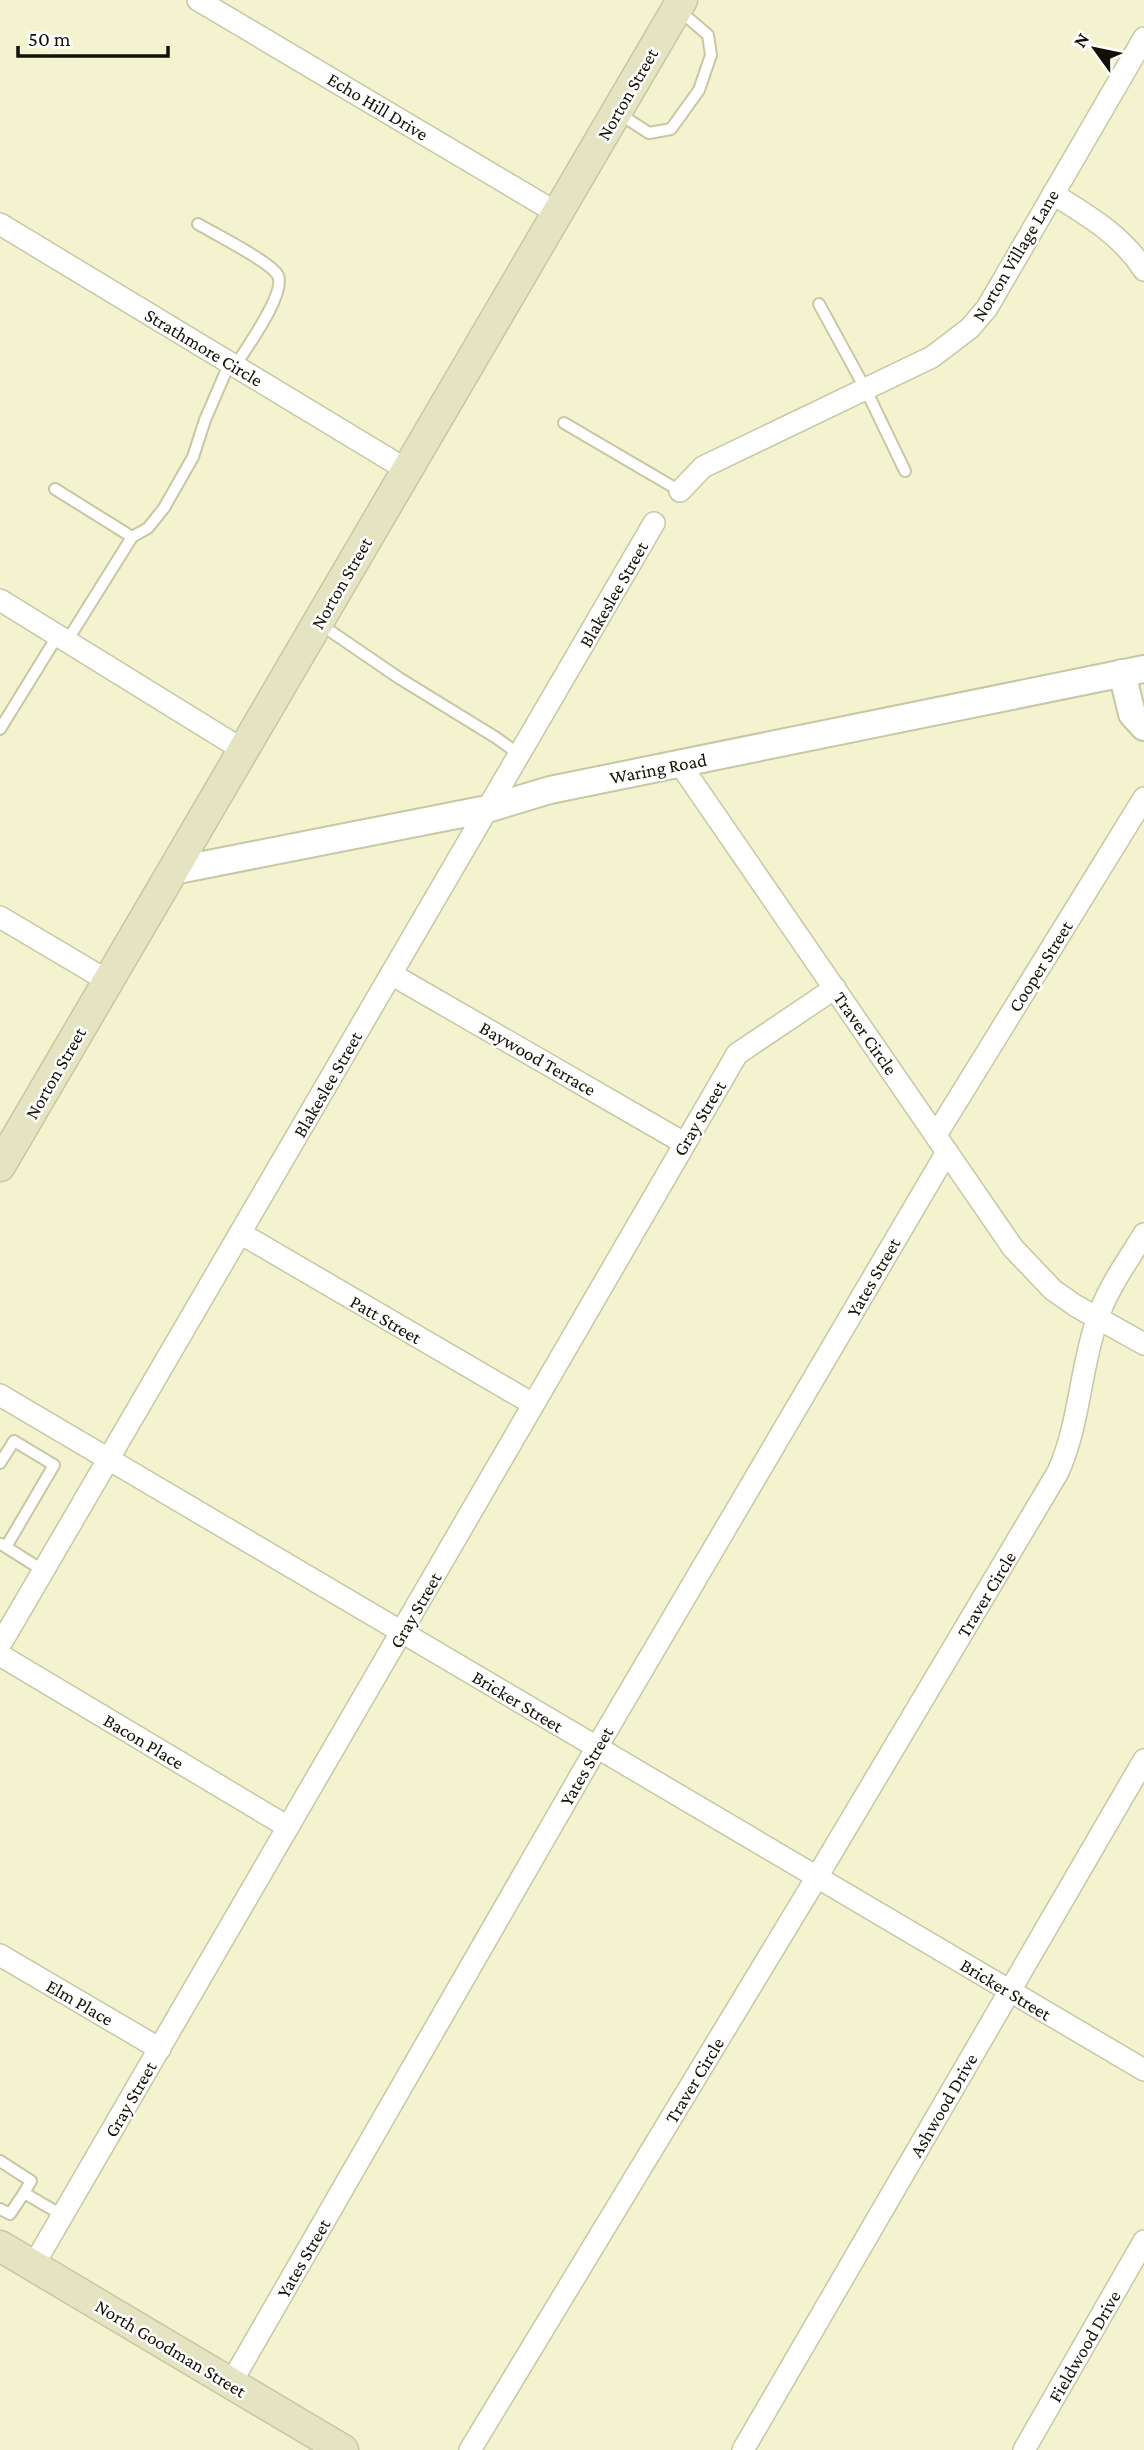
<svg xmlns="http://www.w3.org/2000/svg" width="1144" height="2450" viewBox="0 0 1144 2450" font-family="'Crimson Pro',serif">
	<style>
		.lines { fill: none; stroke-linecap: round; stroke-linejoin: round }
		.service-casing { stroke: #c7c7a4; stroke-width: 14 }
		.minor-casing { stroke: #c7c7a4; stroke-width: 24 }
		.tertiary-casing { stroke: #c7c7a4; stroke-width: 30 }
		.secondary-casing { stroke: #c7c7a4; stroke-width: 33 }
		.service { stroke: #fff; stroke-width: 10 }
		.minor { stroke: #fff; stroke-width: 21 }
		.tertiary { stroke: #fff; stroke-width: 26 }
		.secondary { stroke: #e5e4c2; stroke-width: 30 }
		.labels { text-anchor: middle; stroke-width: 5; stroke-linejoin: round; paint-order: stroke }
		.street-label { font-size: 19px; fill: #111105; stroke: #fff }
	</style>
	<rect width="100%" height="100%" fill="#f3f4cf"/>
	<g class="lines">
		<defs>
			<g id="service">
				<path d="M 618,113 L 649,133 L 671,129 L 699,90 L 711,55 L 708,35 L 680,11"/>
				<path d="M 198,224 C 215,234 267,260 277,274 C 289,290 245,350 235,366"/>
				<path d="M 819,304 L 866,390 L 905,471"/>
				<path d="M 564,423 L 680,491"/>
				<path d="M 55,489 L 132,537 L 67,641"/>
				<path d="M 132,537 L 148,528 L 164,508 L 193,457 L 205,420 L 230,362"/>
				<path d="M 320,624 L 399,678 L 495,737 L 519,754"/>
				<path d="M 0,729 L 58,635"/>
				<path d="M 0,1463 L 14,1441 L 54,1465 L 6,1547"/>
				<path d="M 1,1544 L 44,1571"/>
				<path d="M 0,2161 L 31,2181 L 24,2193 L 62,2215"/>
				<path d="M 0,2209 L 10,2214 L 24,2193"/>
			</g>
			<g id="minor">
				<path d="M 198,0 L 557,213"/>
				<path d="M 1053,194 C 1087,215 1122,235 1144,270"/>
				<path d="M 0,224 L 407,470"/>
				<path d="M 680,491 L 703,467 L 932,357 L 970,328 L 987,308 L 1144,38"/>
				<path d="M 0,600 L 243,750"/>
				<path d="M 680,764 L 1013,1248 L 1053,1290 L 1076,1306 L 1144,1344"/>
				<path d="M 0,917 L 108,981"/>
				<path d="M 391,974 L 684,1143"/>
				<path d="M 936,1135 L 1144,798"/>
				<path d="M 240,1233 L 533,1404"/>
				<path d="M 0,1395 L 1144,2070"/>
				<path d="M 0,1645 L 654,523"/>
				<path d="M 0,1655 L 288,1827"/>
				<path d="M 0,1955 L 160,2049"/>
				<path d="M 33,2266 L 737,1054 L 835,988"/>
				<path d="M 231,2383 L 597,1747 L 947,1152"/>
				<path d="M 470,2450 L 817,1877 L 1058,1472 C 1080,1423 1080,1369 1097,1320 C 1107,1289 1127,1262 1144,1234"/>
				<path d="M 743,2450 L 1144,1760"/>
				<path d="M 1024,2450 L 1144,2241"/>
			</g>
			<g id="tertiary">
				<path d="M 1122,673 L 1132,714 L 1144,727"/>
				<path d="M 173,871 L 487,809 L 550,790 L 1144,669"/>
			</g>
			<g id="secondary">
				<path d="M 0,1166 L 682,0"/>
				<path d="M 0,2246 L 343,2450"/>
			</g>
		</defs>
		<use href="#service" class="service-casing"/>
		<use href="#minor" class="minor-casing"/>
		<use href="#tertiary" class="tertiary-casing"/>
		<use href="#secondary" class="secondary-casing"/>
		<use href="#service" class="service"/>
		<use href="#minor" class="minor"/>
		<use href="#tertiary" class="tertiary"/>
		<use href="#secondary" class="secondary"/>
	</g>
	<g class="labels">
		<g class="street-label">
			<text transform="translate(627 94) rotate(-60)" y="7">Norton Street</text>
			<text transform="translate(378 106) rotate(31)" y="7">Echo Hill Drive</text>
			<text transform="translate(1015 255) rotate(-59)" y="7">Norton Village Lane</text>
			<text transform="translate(204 347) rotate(31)" y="7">Strathmore Circle</text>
			<text transform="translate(341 583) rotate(-60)" y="7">Norton Street</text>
			<text transform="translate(613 594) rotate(-60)" y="7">Blakeslee Street</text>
			<text transform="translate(658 768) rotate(-11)" y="7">Waring Road</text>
			<text transform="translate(1040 966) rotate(-58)" y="7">Cooper Street</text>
			<text transform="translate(866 1033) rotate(55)" y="7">Traver Circle</text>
			<text transform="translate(538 1058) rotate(30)" y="7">Baywood Terrace</text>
			<text transform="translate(55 1073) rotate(-60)" y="7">Norton Street</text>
			<text transform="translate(327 1084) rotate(-60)" y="7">Blakeslee Street</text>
			<text transform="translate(699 1118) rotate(-59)" y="7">Gray Street</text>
			<text transform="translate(873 1277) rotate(-60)" y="7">Yates Street</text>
			<text transform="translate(386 1319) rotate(30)" y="7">Patt Street</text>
			<text transform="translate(986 1594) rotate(-59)" y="7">Traver Circle</text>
			<text transform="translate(415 1610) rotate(-60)" y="7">Gray Street</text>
			<text transform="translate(518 1701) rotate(31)" y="7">Bricker Street</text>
			<text transform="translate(144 1741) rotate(31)" y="7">Bacon Place</text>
			<text transform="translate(586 1766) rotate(-60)" y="7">Yates Street</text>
			<text transform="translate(1006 1989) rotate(31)" y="7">Bricker Street</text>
			<text transform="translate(80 2002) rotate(30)" y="7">Elm Place</text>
			<text transform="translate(694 2080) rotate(-59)" y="7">Traver Circle</text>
			<text transform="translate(130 2099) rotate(-60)" y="7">Gray Street</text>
			<text transform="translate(943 2105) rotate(-60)" y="7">Ashwood Drive</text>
			<text transform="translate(303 2258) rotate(-60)" y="7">Yates Street</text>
			<text transform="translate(1084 2346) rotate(-60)" y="7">Fieldwood Drive</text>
			<text transform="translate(171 2348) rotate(31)" y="7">North Goodman Street</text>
		</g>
	</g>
	<g transform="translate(1095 49) rotate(303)" stroke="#ffffff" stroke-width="5" paint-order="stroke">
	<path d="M0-5L12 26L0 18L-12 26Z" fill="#111105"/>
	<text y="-10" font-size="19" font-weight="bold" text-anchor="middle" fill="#111105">N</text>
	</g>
	<path d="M18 46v10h150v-10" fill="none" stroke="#111105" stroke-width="3.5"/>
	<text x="28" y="46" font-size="21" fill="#111105" stroke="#ffffff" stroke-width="5" paint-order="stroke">50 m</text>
</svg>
